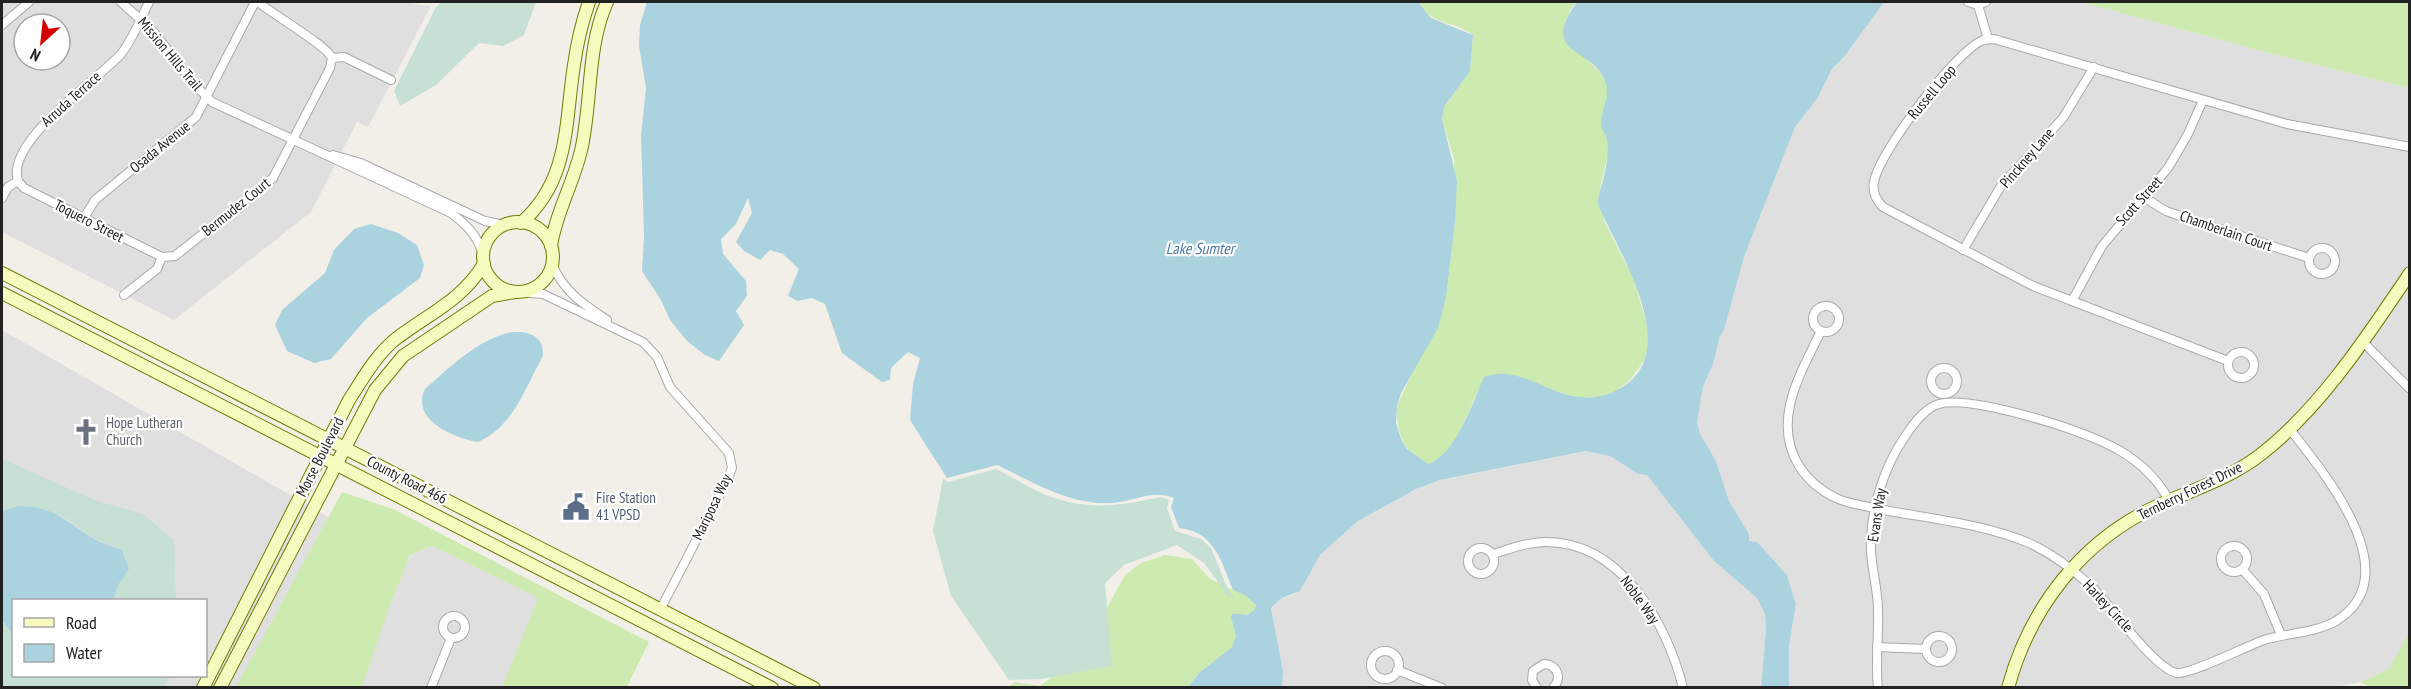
<svg xmlns="http://www.w3.org/2000/svg" width="2411" height="689" viewBox="0 0 2411 689" font-family="'PT Sans Narrow',sans-serif">
	<style>
		.residential { fill: #e0dfdf; fill-rule: evenodd }
		.grass { fill: #cdebb0 }
		.wetland { fill: #c6e0d4 }
		.water { fill: #aad3df }
		.lines { fill: none; stroke-linecap: round; stroke-linejoin: round }
		.street-casing { stroke: #a9a9a9; stroke-width: 10 }
		.secondary-casing { stroke: #707d05; stroke-width: 14 }
		.street { stroke: #fff; stroke-width: 8 }
		.secondary { stroke: #f7fabf; stroke-width: 12 }
		.labels { text-anchor: middle; stroke-width: 4.5; stroke-linejoin: round; paint-order: stroke }
		.street-label { font-size: 15px; fill: #222; stroke: #fff }
		.worship-label { font-size: 15px; fill: #5b616d; stroke: #fff; text-anchor: start }
		.service-label { font-size: 15px; fill: #4e5e75; stroke: #fff; text-anchor: start }
		.water-label { font-size: 16px; font-style: italic; fill: #4a7aab; stroke: #fff }
	</style>
	<rect width="100%" height="100%" fill="#f2efe9"/>
	<g class="residential">
		<path d="M 2,2 L 397,2 L 431,6 L 368,127 L 357,122 L 311,212 L 174,320 L 2,232 ZM 24,24 L 60,24 L 60,60 L 24,60 Z"/>
		<path d="M 1884,2 L 2081,2 L 2265,52 L 2409,88 L 2410,633 L 2389,669 L 2360,682 L 2330,688 L 1789,687 L 1789,646 L 1796,604 L 1787,575 L 1749,541 L 1749,534 L 1729,501 L 1716,461 L 1700,434 L 1696,422 L 1703,387 L 1713,364 L 1720,335 L 1724,330 L 1744,257 L 1795,127 L 1817,99 L 1832,69 L 1844,57 Z"/>
		<path d="M 2,330 L 407,562 L 411,555 L 432,546 L 539,598 L 502,687 L 2,687 ZM 14,600 L 206,600 L 206,676 L 14,676 Z"/>
		<path d="M 1585,451 L 1610,456 L 1638,474 L 1647,475 L 1714,561 L 1757,598 L 1765,614 L 1766,630 L 1761,687 L 1282,687 L 1283,671 L 1271,609 L 1282,598 L 1296,594 L 1320,555 L 1358,521 L 1416,489 L 1441,480 Z"/>
	</g>
	<g class="grass">
		<path d="M 1418,2 L 1576,2 L 1569,12 L 1586,59 L 1603,75 L 1607,86 L 1608,98 L 1602,128 L 1607,139 L 1608,153 L 1598,198 L 1605,223 L 1633,278 L 1649,331 L 1649,346 L 1644,361 L 1629,381 L 1616,391 L 1598,397 L 1580,398 L 1543,387 L 1477,392 C 1466,416 1455,455 1428,464 C 1403,453 1396,432 1397,406 L 1446,298 L 1455,222 L 1454,159 L 1442,119 L 1444,107 L 1470,71 L 1473,35 C 1452,19 1435,28 1418,2 Z"/>
		<path d="M 2081,2 L 2409,2 L 2409,88 L 2265,52 Z"/>
		<path d="M 342,492 L 395,510 L 649,642 L 627,687 L 502,687 L 538,598 L 432,546 L 410,555 L 391,602 L 362,687 L 236,687 Z"/>
		<path d="M 1165,555 L 1192,559 L 1210,579 L 1246,596 L 1256,605 L 1255,609 L 1248,615 L 1233,613 L 1236,636 L 1233,647 L 1199,673 L 1188,687 L 1007,688 L 1015,682 L 1040,686 L 1070,663 L 1093,633 L 1125,575 L 1141,563 Z"/>
		<path d="M 2409,633 L 2409,687 L 2370,687 L 2360,682 L 2389,669 Z"/>
	</g>
	<g class="wetland">
		<path d="M 441,2 L 536,2 L 524,35 L 503,46 L 479,43 L 436,85 L 400,106 L 394,91 L 436,7 Z"/>
		<path d="M 2,459 L 97,501 L 143,514 L 174,540 L 176,600 L 113,600 L 118,585 L 129,569 L 122,550 L 93,538 L 63,516 L 19,506 L 2,511 Z"/>
		<path d="M 996,469 C 1013,477 1029,488 1046,495 C 1086,511 1120,506 1161,497 L 1169,500 L 1167,508 L 1175,531 L 1201,539 L 1211,548 L 1229,592 L 1235,598 L 1227,595 L 1204,563 L 1177,545 L 1124,565 L 1105,583 L 1112,666 L 1042,679 L 1009,680 L 951,596 L 933,531 L 943,479 L 948,482 Z"/>
		<path d="M 2,619 L 13,636 L 14,676 L 170,676 L 164,688 L 2,687 Z"/>
	</g>
	<g class="water">
		<path d="M 647,2 L 1418,2 L 1431,18 L 1473,35 L 1470,71 L 1444,107 L 1442,119 L 1457,181 L 1455,222 L 1446,298 L 1438,328 L 1401,393 L 1397,406 L 1396,423 L 1401,439 L 1407,449 L 1428,464 C 1456,455 1473,401 1484,377 C 1528,360 1562,416 1615,391 C 1688,357 1619,253 1599,207 C 1596,200 1601,188 1603,181 C 1606,168 1609,154 1607,140 C 1606,134 1601,130 1601,124 C 1601,110 1610,98 1606,84 C 1596,46 1537,58 1577,2 L 1884,2 L 1844,57 L 1832,69 L 1817,99 L 1795,127 L 1744,257 L 1724,330 L 1720,336 L 1713,364 L 1703,387 L 1697,422 L 1700,434 L 1716,461 L 1729,501 L 1749,534 L 1749,541 L 1757,542 L 1787,575 L 1796,604 L 1789,646 L 1789,687 L 1761,687 L 1766,630 L 1765,614 L 1757,598 L 1714,561 L 1647,475 L 1638,474 L 1610,456 L 1585,451 L 1440,480 L 1416,489 L 1358,521 L 1320,555 L 1300,591 L 1282,598 L 1271,608 L 1283,671 L 1282,687 L 1188,687 L 1199,673 L 1232,647 L 1236,636 L 1231,617 L 1233,613 L 1248,615 L 1255,609 L 1256,605 L 1246,596 L 1233,590 C 1221,561 1215,532 1179,528 L 1171,507 L 1174,498 C 1151,488 1130,504 1106,503 C 1065,503 1032,481 997,465 L 947,478 L 910,420 L 913,384 L 920,358 L 908,352 L 891,368 L 890,380 L 882,382 L 842,353 L 825,304 L 812,298 L 797,301 L 788,296 L 799,269 L 783,254 L 770,250 L 760,260 L 744,251 L 736,242 L 752,213 L 748,198 L 736,224 L 721,239 L 723,254 L 746,281 L 747,296 L 736,311 L 744,325 L 719,361 L 705,355 L 687,341 L 670,320 L 661,300 L 642,271 L 644,235 L 641,135 L 646,88 L 639,46 L 640,25 Z"/>
		<path d="M 371,224 L 398,233 L 417,245 L 424,265 L 420,278 L 367,318 L 331,359 L 314,363 L 287,351 L 275,325 L 282,310 L 325,273 L 334,250 L 354,229 Z"/>
		<path d="M 512,332 C 530,331 544,336 543,356 C 525,388 513,427 478,442 C 454,438 410,420 425,389 C 450,367 479,338 512,332 Z"/>
		<path d="M 19,506 C 54,507 63,519 91,537 C 100,543 112,546 122,550 L 129,569 L 118,585 L 113,600 L 14,600 L 13,636 L 2,619 L 2,511 Z"/>
	</g>
	<g class="lines">
		<defs>
			<g id="street">
				<path d="M 121,2 L 153,31 L 194,84 L 212,102 L 451,213 C 467,225 478,236 483,255"/>
				<path d="M 258,2 C 272,14 328,46 332,58 L 344,57 L 391,80"/>
				<path d="M 1968,2 L 1978,5 L 1986,2"/>
				<path d="M 1978,5 L 1988,39"/>
				<path d="M 2,25 L 29,2"/>
				<path d="M 333,155 L 361,163 L 485,221 L 504,225"/>
				<path d="M 18,181 L 24,188 L 162,257"/>
				<path d="M 2,198 L 8,187 L 18,181 C 5,141 98,80 121,54 C 133,39 141,18 149,2"/>
				<path d="M 2145,198 L 2166,211 L 2189,219 L 2309,258"/>
				<path d="M 84,218 L 95,200 L 196,117 L 255,2"/>
				<circle cx="2322" cy="261" r="13"/>
				<path d="M 1963,250 L 2001,186 L 2063,118 L 2094,67"/>
				<path d="M 552,264 C 564,292 583,304 607,320"/>
				<path d="M 521,292 L 543,294 L 643,342 L 657,357 L 670,387 L 729,453 L 732,468 L 727,481 L 660,610"/>
				<path d="M 124,295 L 157,269 L 162,257 L 175,256 L 273,178 L 330,68 L 332,58"/>
				<path d="M 2072,301 L 2102,246 L 2168,168 L 2188,134 L 2203,100"/>
				<circle cx="1826" cy="319" r="13"/>
				<path d="M 1821,331 C 1801,373 1771,420 1799,466 C 1808,480 1821,491 1836,498 C 1851,505 1868,506 1884,510 C 1932,519 1984,524 2029,543 C 2053,554 2075,571 2094,589 C 2111,607 2155,669 2177,673 C 2189,675 2247,646 2264,640 C 2287,633 2315,633 2336,621 C 2411,575 2323,472 2289,428"/>
				<path d="M 2362,341 L 2410,389"/>
				<circle cx="2241" cy="365" r="13"/>
				<path d="M 2228,361 L 2033,286 L 1883,207 C 1876,200 1872,192 1874,182 C 1879,152 1954,54 1981,41 C 1985,39 1990,39 1994,39 L 2287,124 L 2410,147"/>
				<circle cx="1944" cy="381" r="13"/>
				<circle cx="2234" cy="559" r="13"/>
				<circle cx="1481" cy="561" r="13"/>
				<path d="M 1493,554 C 1510,549 1527,542 1546,542 C 1621,542 1667,623 1683,688"/>
				<path d="M 2242,569 L 2264,594 L 2281,635"/>
				<circle cx="454" cy="627" r="11"/>
				<circle cx="1939" cy="649" r="13"/>
				<path d="M 1877,647 L 1925,649"/>
				<circle cx="1385" cy="665" r="14"/>
				<path d="M 1397,670 L 1442,688"/>
				<path d="M 431,688 L 451,638"/>
				<path d="M 1537,688 L 1532,680 L 1533,671 L 1544,664 C 1558,665 1562,678 1553,688"/>
				<path d="M 1878,688 C 1875,662 1879,636 1878,610 C 1878,590 1872,571 1871,551 C 1870,511 1883,468 1906,435 C 1914,423 1925,408 1939,404 C 1964,397 2029,416 2055,424 C 2101,439 2144,455 2169,500"/>
			</g>
			<g id="secondary">
				<circle cx="518" cy="257" r="35"/>
				<path d="M 521,223 C 570,181 565,122 574,65 C 577,43 582,22 589,2"/>
				<path d="M 551,246 C 556,211 575,181 582,146 C 592,98 587,47 607,2"/>
				<path d="M 2,273 L 814,688"/>
				<path d="M 2,293 L 772,688"/>
				<path d="M 203,688 L 349,400 C 362,380 377,353 397,338 C 430,313 461,301 484,264"/>
				<path d="M 220,688 L 375,390 L 403,356 L 492,296 L 515,292"/>
				<path d="M 2008,688 C 2030,607 2082,540 2159,505 C 2194,489 2229,479 2260,455 C 2320,409 2368,335 2410,273"/>
			</g>
		</defs>
		<use href="#street" class="street-casing"/>
		<use href="#secondary" class="secondary-casing"/>
		<use href="#street" class="street"/>
		<use href="#secondary" class="secondary"/>
	</g>
	<defs>
		<symbol id="church-bare" viewBox="-9 -9 18 18"><path d="M-1.2-6h2.4v3.5h3.3v2.4h-3.3V6h-2.4V-.1h-3.3v-2.4h3.3Z" fill="#6b7280" stroke="#fff" stroke-width="2.5" paint-order="stroke"/></symbol>
		<symbol id="civic-bare" viewBox="-9 -9 18 18"><path d="M-.6-6.5H3V-4.5H.6V-3L4-1V1h2V6H-6V1h2V-1L-.6-3ZM-1.2 2.5V6h2.4V2.5Z" fill="#5c6f8a" stroke="#fff" stroke-width="2.5" paint-order="stroke"/></symbol>
	</defs>
	<g fill-rule="evenodd">
		<use href="#church-bare" x="67" y="413" width="38" height="38"/>
		<use href="#civic-bare" x="557" y="488" width="38" height="38"/>
	</g>
	<g class="labels">
		<g class="street-label">
			<text transform="translate(170 54) rotate(50)" y="5">Mission Hills Trail</text>
			<text transform="translate(1932 92) rotate(-50)" y="5">Russell Loop</text>
			<text transform="translate(71 99) rotate(-42)" y="5">Arruda Terrace</text>
			<text transform="translate(160 147) rotate(-39)" y="5">Osada Avenue</text>
			<text transform="translate(2027 158) rotate(-49)" y="5">Pinckney Lane</text>
			<text transform="translate(2139 201) rotate(-48)" y="5">Scott Street</text>
			<text transform="translate(236 207) rotate(-39)" y="5">Bermudez Court</text>
			<text transform="translate(89 221) rotate(27)" y="5">Toquero Street</text>
			<text transform="translate(2226 231) rotate(19)" y="5">Chamberlain Court</text>
			<text transform="translate(320 457) rotate(-63)" y="5">Morse Boulevard</text>
			<text transform="translate(407 480) rotate(27)" y="5">County Road 466</text>
			<text transform="translate(2190 491) rotate(-26)" y="5">Ternberry Forest Drive</text>
			<text transform="translate(712 507) rotate(-64)" y="5">Mariposa Way</text>
			<text transform="translate(1877 515) rotate(-81)" y="5">Evans Way</text>
			<text transform="translate(1640 600) rotate(54)" y="5">Noble Way</text>
			<text transform="translate(2108 606) rotate(47)" y="5">Harley Circle</text>
		</g>
		<g class="worship-label">
			<text x="106" y="428">Hope Lutheran<tspan x="106" dy="17">Church</tspan></text>
		</g>
		<g class="service-label">
			<text x="596" y="503">Fire Station<tspan x="596" dy="17">41 VPSD</tspan></text>
		</g>
		<g class="water-label">
			<text x="1200" y="254">Lake Sumter</text>
		</g>
	</g>
	<rect width="2411" height="689" fill="none" stroke="#222222" stroke-width="6"/>
	<rect x="12" y="599" width="195" height="78" fill="#ffffff" stroke="#a7a7a7" stroke-width="1.5"/>
	<rect x="24" y="618" width="30" height="9" fill="#f7fabf" stroke="#a7a7a7" stroke-width="1.5"/>
	<text x="66" y="629" font-size="18" fill="#222222">Road</text>
	<rect x="24" y="644" width="30" height="18" fill="#aad3df" stroke="#a7a7a7" stroke-width="1.5"/>
	<text x="66" y="659" font-size="18" fill="#222222">Water</text>
	<g transform="translate(42 42) rotate(207)"><circle r="28" fill="#ffffff" stroke="#a7a7a7" stroke-width="1.5"/>
	<path d="M0-4.5L10 22L0 15L-10 22Z" fill="#d40000"/>
	<text y="-9" font-size="16" font-weight="bold" text-anchor="middle" fill="#222222">N</text>
	</g>
</svg>
